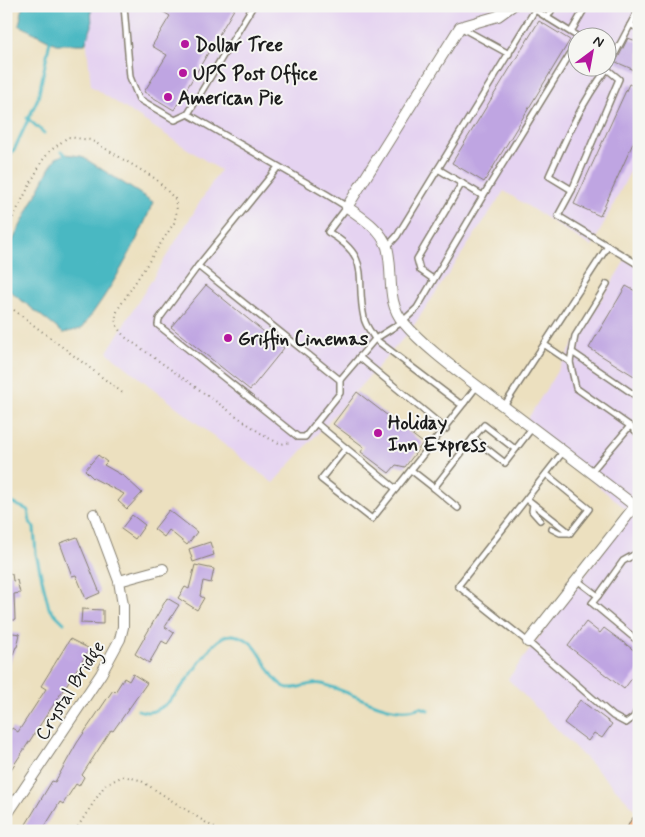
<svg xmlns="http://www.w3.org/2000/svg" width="645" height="837" viewBox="0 0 645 837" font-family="Mynerve,sans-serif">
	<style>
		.built { fill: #e5d3f1; fill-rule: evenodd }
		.water { fill: #4ab8c2; stroke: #336a6f }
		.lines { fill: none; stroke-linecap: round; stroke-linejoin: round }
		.stream { stroke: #4ab8c2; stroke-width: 3 }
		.building { fill: #bfa5e2 }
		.lane-casing { stroke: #847e6e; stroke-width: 8 }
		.street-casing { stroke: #847e6e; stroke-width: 12 }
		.highway-casing { stroke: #847e6e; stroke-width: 20 }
		.path { stroke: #847e6e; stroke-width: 2; stroke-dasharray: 1 4; stroke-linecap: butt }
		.lane { stroke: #fff; stroke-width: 5 }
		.street { stroke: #fff; stroke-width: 10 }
		.highway { stroke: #fabb8b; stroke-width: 18 }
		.poi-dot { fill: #b5179e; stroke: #f6f6f2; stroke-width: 2 }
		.labels { text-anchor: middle; stroke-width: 4; stroke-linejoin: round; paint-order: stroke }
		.poi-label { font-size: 19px; font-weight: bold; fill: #1c1c1c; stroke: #f6f6f2; text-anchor: start }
		.street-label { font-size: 19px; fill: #1c1c1c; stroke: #f6f6f2 }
	</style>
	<rect width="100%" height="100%" fill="#f6f6f2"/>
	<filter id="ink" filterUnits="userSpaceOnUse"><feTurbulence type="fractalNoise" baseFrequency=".02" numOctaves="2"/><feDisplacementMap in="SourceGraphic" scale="10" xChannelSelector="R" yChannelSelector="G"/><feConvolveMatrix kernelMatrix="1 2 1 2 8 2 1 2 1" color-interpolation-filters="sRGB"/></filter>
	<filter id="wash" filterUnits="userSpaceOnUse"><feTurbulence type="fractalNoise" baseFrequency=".0096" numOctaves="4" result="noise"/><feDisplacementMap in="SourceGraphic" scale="20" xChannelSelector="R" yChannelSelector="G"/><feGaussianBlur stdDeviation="1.12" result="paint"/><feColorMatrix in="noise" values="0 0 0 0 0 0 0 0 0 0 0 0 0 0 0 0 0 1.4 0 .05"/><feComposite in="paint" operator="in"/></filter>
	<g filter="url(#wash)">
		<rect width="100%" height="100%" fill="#ece0bf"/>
		<g class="built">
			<path d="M 83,6 L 639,6 L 639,154 L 592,247 L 504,191 L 410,331 L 273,483 L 107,352 L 220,170 L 91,86 ZM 578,38 L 608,38 L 608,68 L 578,68 Z"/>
			<path d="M 626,259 L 639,267 L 639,813 L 508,679 L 631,513 L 524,425 Z"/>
		</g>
		<g class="water">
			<path d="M 23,6 L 91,6 L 92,26 L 85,44 L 56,44 L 19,25 Z"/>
			<path d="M 65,154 L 81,156 L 153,202 C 136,247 110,291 81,329 L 63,333 L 6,288 L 6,254 L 49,169 L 56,158 Z"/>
		</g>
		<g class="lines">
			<g class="stream">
				<path d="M 27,118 L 44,133"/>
				<path d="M 62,151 L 65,154"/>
				<path d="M 6,160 L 15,148 L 38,98 L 50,41"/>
				<path d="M 6,500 L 28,510 L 30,522 L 34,528 L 36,554 L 49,608 L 64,623"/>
				<path d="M 138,710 C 176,727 204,631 233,635 C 264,639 264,676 285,687 C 295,692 309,681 322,684 C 349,690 393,720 420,707 L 428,710"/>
			</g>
		</g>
		<g id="blocks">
			<g class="building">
				<path d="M 154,6 L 236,6 L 174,110 L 144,92 L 167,55 L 152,46 L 170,16 Z"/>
				<path d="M 539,21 L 570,40 L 484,182 L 452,163 Z"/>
				<path d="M 628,38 L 639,42 L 639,72 L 616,62 Z"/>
				<path d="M 629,84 L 639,88 L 639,130 L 600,216 L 574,204 Z"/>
				<path d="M 206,285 L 284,348 L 250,390 L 171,327 Z"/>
				<path d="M 626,286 L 639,293 L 639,379 L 589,348 Z"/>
				<path d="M 357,392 L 423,443 L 405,467 L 396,465 L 389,473 L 361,452 L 364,447 L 333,424 Z"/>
				<path d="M 98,455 L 107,462 L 104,465 L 125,477 L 142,493 L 127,509 L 118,501 L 124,494 L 93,478 L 85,470 Z"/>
				<path d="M 169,510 L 197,532 L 187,545 L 169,530 L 164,537 L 154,529 Z"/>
				<path d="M 132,515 L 145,525 L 135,539 L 121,529 Z"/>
				<path d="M 77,537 L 100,593 L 86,599 L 76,575 L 72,576 L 60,543 Z"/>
				<path d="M 210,542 L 214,555 L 193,562 L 189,549 Z"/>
				<path d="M 195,565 L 214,569 L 211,583 L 203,581 L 200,596 L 204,598 L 197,610 L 178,598 L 185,587 L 189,589 Z"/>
				<path d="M 6,567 L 10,574 L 12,574 L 13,581 L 17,580 L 20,593 L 14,594 L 15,620 L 6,620 Z"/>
				<path d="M 167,598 L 179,605 L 165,627 L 174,633 L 167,644 L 162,641 L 149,663 L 135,654 Z"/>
				<path d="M 82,609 L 103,610 L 103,624 L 81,623 Z"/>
				<path d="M 586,622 L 600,633 L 604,628 L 639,654 L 639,669 L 624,689 L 568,646 Z"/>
				<path d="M 6,632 L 20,634 L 17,647 L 16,647 L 7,669 Z"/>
				<path d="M 70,639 L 90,649 L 6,777 L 6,737 L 12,728 L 18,732 L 31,712 L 46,689 L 41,686 Z"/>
				<path d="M 133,674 L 147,683 L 113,731 L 111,730 L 82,775 L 84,777 L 79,786 L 76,784 L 63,804 L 60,802 L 42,831 L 22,831 L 52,781 L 55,782 L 77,743 L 113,690 L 115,692 L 124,678 L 129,681 Z"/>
				<path d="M 580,700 L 612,724 L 602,738 L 594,733 L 588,741 L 564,723 Z"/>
			</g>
		</g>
	</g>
	<g filter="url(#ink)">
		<use href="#blocks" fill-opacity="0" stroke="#847e6e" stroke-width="1"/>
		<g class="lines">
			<defs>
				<g id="lane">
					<path d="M 124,6 L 130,77 L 139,99 L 175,120 L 188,114"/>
					<path d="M 253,6 L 188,114 L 326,194 L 347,207 L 328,232 C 373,258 355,277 364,318 C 365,325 371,332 375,339 L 340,380 L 198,266 L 278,167"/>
					<path d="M 639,8 L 607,69 L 619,79 L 572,190 L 558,216 L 639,265"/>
					<path d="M 535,10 L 580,38"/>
					<path d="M 547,18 L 554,6"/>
					<path d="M 630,25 L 639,28"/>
					<path d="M 460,27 L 509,54"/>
					<path d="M 571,32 L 586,6"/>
					<path d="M 438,169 L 483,196 L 417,308 L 402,322 L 375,339 L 459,403 L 464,403 L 477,386"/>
					<path d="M 572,190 L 549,176 C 566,138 582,102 607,69"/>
					<path d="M 483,196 L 578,41"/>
					<path d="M 387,247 L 397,236 L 535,10 L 529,6"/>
					<path d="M 198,266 L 159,319 L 158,325 L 298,437 L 305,437 L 340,393 L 340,380"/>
					<path d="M 433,279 L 420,270 L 417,259 L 462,183"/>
					<path d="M 545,345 L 570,362 L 576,388 L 630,426 L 591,472"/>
					<path d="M 572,352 L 639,398"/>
					<path d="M 359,357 L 446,429"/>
					<path d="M 570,362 L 575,336 L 607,284"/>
					<path d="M 504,406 L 608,246"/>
					<path d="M 316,423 L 346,448 L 321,479 L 372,519 L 464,403"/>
					<path d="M 630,426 L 639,434"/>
					<path d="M 473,438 L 484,425 L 515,449"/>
					<path d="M 346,448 L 396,489"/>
					<path d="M 563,452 L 458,586 L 528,642 L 613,716 L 626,723 L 634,717 L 639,706"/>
					<path d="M 411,470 L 434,488 L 473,438 L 505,463 L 532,428"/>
					<path d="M 434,488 L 458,508"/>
					<path d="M 527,499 L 570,533 L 589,509 L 546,474"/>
					<path d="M 533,504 L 532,511 L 540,520"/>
					<path d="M 552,529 L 560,533 L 570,533"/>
					<path d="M 577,580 L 598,596 L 623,561 L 639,552"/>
					<path d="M 598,596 L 592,603 L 639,642"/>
				</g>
				<g id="street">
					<path d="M 512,6 L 498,16 L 460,27 L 347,207 C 362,218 381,229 387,247 C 394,272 385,302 404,323 C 428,351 465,376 494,399 C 542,435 591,472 639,509"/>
					<path d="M 119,581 L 163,569"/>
					<path d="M 528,642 L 635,506"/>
					<path d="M 6,816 L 101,674 L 120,639 L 123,627 L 123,605 L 119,581 L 94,514"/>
				</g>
				<path id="highway" d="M 636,831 L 639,825"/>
			</defs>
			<use href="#lane" class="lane-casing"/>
			<use href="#street" class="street-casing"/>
			<use href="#highway" class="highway-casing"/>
			<g class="path">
				<path d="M 6,231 L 42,161 L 50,151 L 68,137 L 91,140 L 156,179 L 175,199 L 177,210 L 174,223 L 118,309 C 113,322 116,327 125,337 L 266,437 L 281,444 L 292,442"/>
				<path d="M 6,304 L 124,394"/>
				<path d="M 75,831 L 105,785 L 123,776 L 140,780 L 219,831"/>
			</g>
			<use href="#lane" class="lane"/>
			<use href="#street" class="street"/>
			<use href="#highway" class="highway"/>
		</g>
	</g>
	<g class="poi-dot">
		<circle cx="185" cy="44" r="5"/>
		<circle cx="183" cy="73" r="5"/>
		<circle cx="168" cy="97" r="5"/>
		<circle cx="228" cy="338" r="5"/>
		<circle cx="378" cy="433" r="5"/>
	</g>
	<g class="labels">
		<g class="poi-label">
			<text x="195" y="51">Dollar Tree</text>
			<text x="193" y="80">UPS Post Office</text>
			<text x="178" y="104">American Pie</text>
			<text x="238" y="345">Griffin Cinemas</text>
			<text x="388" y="429">Holiday<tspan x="388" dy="22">Inn Express</tspan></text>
		</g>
		<g class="street-label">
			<text transform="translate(69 690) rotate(-58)" y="7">Crystal Bridge</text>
		</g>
	</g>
	<rect width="645" height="837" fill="none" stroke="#f6f6f2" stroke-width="25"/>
	<g transform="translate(592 52) rotate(32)"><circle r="24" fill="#f6f6f2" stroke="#9f9f9c"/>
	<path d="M0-4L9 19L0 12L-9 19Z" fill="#b5179e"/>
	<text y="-8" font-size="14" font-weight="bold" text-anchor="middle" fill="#1c1c1c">N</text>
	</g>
</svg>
